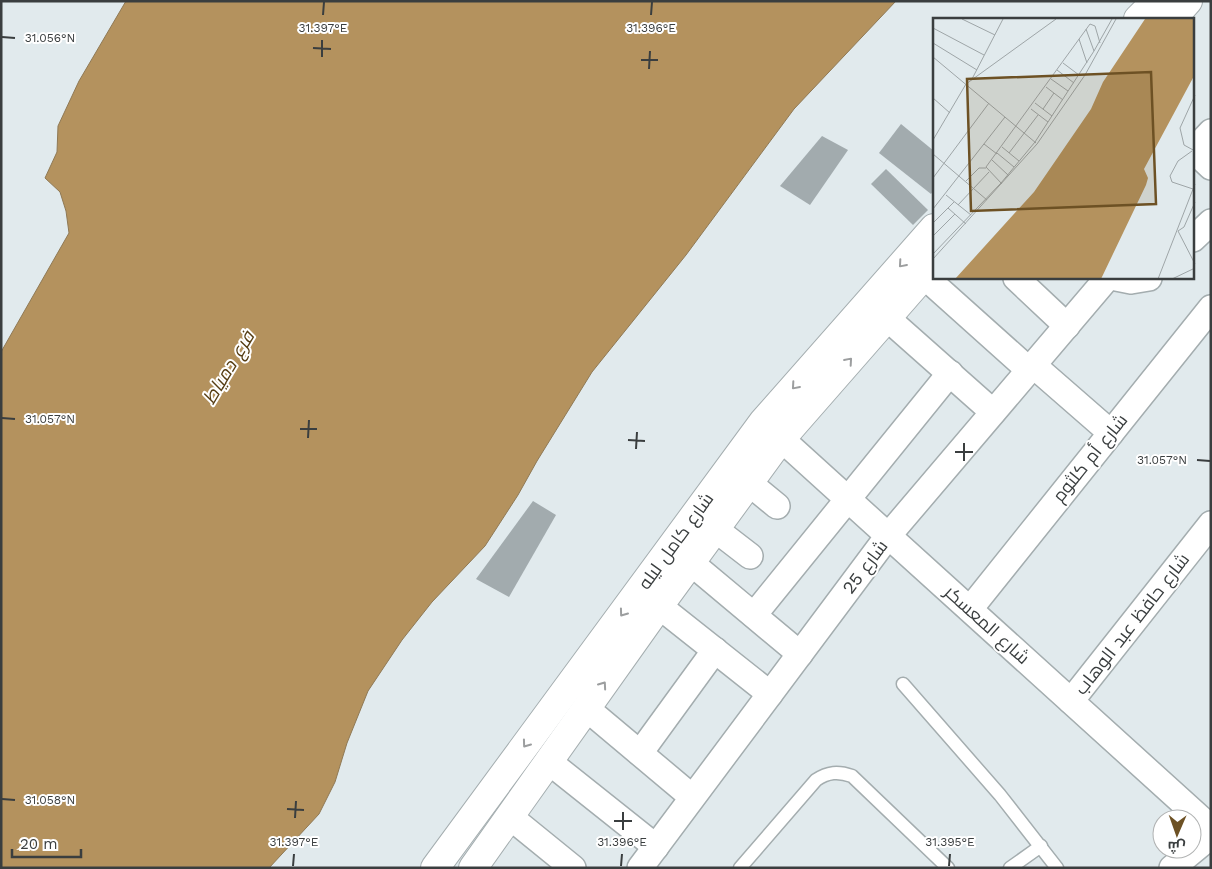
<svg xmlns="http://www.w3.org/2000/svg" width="1212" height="869" viewBox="0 0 1212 869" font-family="'Work Sans',Cairo,sans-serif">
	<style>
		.water { fill: #b4925e; stroke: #8f7955 }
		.building { fill: #a2abae }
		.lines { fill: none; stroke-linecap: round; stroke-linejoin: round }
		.service-casing { stroke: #a4adaf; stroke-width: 15 }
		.minor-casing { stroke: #a4adaf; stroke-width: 28 }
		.tertiary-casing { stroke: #a4adaf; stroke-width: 30 }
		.service { stroke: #fff; stroke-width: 12 }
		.minor { stroke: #fff; stroke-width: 25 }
		.tertiary { stroke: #fff; stroke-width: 28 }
		.oneway { stroke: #9c9e9f }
		.ticks { fill: none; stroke: #3a3e3f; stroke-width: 2 }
		.labels { text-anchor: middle; stroke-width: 4; stroke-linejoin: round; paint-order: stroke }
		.street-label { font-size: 18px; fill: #3a3e3f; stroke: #fff }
		.water-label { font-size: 19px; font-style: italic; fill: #563d13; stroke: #fff }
		.inset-road { fill: none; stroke: #9ea5a7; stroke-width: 1 }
		.view { fill: #6d5124; fill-opacity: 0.15; stroke: #6d5124; stroke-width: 2.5 }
		.inset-edge { fill: none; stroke: #3a3e3f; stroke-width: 2.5 }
		.ticks-label { font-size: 12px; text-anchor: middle; fill: #3a3e3f; stroke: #fff; stroke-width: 4; stroke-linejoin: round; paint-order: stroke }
	</style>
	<rect width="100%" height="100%" fill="#e1eaed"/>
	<path class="water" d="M 126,1 L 896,1 L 794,109 L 686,255 L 592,372 L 537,461 L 518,495 L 485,546 L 432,602 L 402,640 L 368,691 L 347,743 L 335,782 L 319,814 L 269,868 L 1,868 L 1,352 L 69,233 L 66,211 L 60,192 L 45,178 L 57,152 L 58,126 L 79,81 Z"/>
	<g class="building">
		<path d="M 901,124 L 934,151 L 934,190 L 931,194 L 879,153 Z"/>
		<path d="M 822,136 L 848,150 L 810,205 L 780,186 Z"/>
		<path d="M 886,169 L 928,210 L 913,225 L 871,184 Z"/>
		<path d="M 533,501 L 556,515 L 509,597 L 476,579 Z"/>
	</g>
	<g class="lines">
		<defs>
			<g id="service">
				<path d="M 903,684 L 1000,795 L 1057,868"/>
				<path d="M 740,868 L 816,780 C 828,772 838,771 852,776 L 948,868"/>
				<path d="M 1010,868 L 1041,846"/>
			</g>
			<g id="minor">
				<path d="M 1193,150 L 1211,167"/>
				<path d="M 1193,151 L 1211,132"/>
				<path d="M 1193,239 L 1211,222"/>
				<path d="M 924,276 L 1029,370"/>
				<path d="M 1016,278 L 1067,326"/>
				<path d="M 1116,278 L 1131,281 L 1149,278"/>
				<path d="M 887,318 L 993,412"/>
				<path d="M 1033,365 L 1111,433"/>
				<path d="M 767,426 L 1211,828"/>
				<path d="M 749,483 L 777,506"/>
				<path d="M 715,529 L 750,556"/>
				<path d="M 690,562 L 800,654"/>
				<path d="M 659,606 L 770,694"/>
				<path d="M 970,609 L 1211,308"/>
				<path d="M 754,615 L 950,373"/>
				<path d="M 1071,701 L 1211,524"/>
				<path d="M 586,708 L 692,797"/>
				<path d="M 640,753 L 715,650"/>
				<path d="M 548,761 L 656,847"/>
				<path d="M 509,816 L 573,868"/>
				<path d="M 640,868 L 888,536 L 1103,283 L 1105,278"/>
				<path d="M 1172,868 L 1211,836"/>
			</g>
			<g id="tertiary">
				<path d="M 1138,19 L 1156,1"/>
				<path d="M 1172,19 L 1188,1"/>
				<path d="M 435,868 L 763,422 L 934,228"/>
				<path d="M 473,868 L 659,606 L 781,439 L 934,264"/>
			</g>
		</defs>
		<use href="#service" class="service-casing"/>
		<use href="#minor" class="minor-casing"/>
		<use href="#tertiary" class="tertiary-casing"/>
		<use href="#service" class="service"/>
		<use href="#minor" class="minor"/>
		<use href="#tertiary" class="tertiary"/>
	</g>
	<defs><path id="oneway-chevron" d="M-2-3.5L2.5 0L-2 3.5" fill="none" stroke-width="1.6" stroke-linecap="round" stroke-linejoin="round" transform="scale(1.25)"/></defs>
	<g class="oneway">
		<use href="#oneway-chevron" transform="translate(902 264) rotate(131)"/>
		<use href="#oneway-chevron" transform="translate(849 361) rotate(-49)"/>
		<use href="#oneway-chevron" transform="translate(795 386) rotate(131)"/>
		<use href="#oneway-chevron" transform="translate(623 613) rotate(126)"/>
		<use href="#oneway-chevron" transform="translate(603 685) rotate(-55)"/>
		<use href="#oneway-chevron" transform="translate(526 744) rotate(126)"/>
	</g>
	<path class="ticks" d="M 323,15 L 324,2M 651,15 L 652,2M 2,37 L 15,38M 313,48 L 331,49M 322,57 L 322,40M 641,60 L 658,60M 649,69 L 650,51M 2,418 L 15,419M 300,429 L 317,429M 308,438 L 309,420M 628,440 L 645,441M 636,449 L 637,432M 955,452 L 973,452M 1197,460 L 1210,461M 964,461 L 964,443M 2,799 L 15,800M 287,809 L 304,810M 295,818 L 296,801M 614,821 L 632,821M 623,830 L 623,812M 293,866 L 294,854M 621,866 L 622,854M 949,866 L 950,854"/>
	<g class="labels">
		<g class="street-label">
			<text transform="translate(1090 458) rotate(-51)" y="6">شارع أم كلثوم</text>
			<text transform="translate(676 541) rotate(-54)" y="6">شارع كامل ليله</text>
			<text transform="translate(865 567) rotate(-53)" y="6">شارع 25</text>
			<text transform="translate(1132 624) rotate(-52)" y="6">شارع حافظ عبد الوهاب</text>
			<text transform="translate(987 625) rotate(42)" y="6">شارع المعسكر</text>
		</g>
		<g class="water-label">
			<text transform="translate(228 367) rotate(-59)" y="7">فرع دمياط</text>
		</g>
	</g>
	<g transform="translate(933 18)">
		<rect width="261" height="261" fill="#e1eaed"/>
		<path d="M 212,1 L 261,1 L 261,58 L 211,151 L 215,160 L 213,167 L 168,261 L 22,261 L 101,174 L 158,91 L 170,64 Z" fill="#b4925e"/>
		<path class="inset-road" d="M 29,1 L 62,17M 0,10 L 51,37M 153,11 L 161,33M 146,21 L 154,45M 0,25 L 44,52M 0,39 L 103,125M 130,45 L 146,57M 124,52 L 141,65M 39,61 L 70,1M 118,61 L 135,73M 113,69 L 130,82M 262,77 L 247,110 L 251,127 L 262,133M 0,80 L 17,95M 102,85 L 119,98M 98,91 L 115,104M 110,91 L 121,75M 0,122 L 33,66 L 123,1M 51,126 L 64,136M 69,129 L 86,143M 259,133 L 245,143 L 237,158 L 239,164 L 260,171M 64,135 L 81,149M 76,135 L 105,97M 0,136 L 54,182M 59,142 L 75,157M 0,160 L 56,85M 33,163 L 46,150 L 53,150M 69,166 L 53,149 L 157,6 L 162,8 L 167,25M 13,177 L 38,197M 25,187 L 56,154M 15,190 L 33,206M 0,191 L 72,99M 0,205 L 21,184M 245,213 L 262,246M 245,213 L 251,209 L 262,184M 0,218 L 22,196M 0,236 L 68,165 L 102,124 L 161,33 L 179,1M 0,241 L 104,126 L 152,57 L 183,1M 225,261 L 262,166M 239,261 L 262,250"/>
		<path class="view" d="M 218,54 L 223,186 L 38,193 L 34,61 Z"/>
		<rect width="261" height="261" class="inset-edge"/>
	</g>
	<g class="ticks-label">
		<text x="323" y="32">31.397°E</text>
		<text x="651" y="32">31.396°E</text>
		<text x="50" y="42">31.056°N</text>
		<text x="50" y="423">31.057°N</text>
		<text x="1162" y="464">31.057°N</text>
		<text x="50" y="804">31.058°N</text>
		<text x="294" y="846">31.397°E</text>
		<text x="622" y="846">31.396°E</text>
		<text x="950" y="846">31.395°E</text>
	</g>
	<rect width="1212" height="869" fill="none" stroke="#3a3e3f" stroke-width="5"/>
	<g transform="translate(1177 834) rotate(182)"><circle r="24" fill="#ffffff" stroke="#b0b2b2"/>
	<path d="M0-4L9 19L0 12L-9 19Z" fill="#6d5124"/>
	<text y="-8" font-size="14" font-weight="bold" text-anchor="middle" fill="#3a3e3f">ش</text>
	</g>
	<path d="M12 849v8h69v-8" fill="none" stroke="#3a3e3f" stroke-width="2.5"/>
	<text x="20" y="849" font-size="15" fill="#3a3e3f" stroke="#ffffff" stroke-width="4" paint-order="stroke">20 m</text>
</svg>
